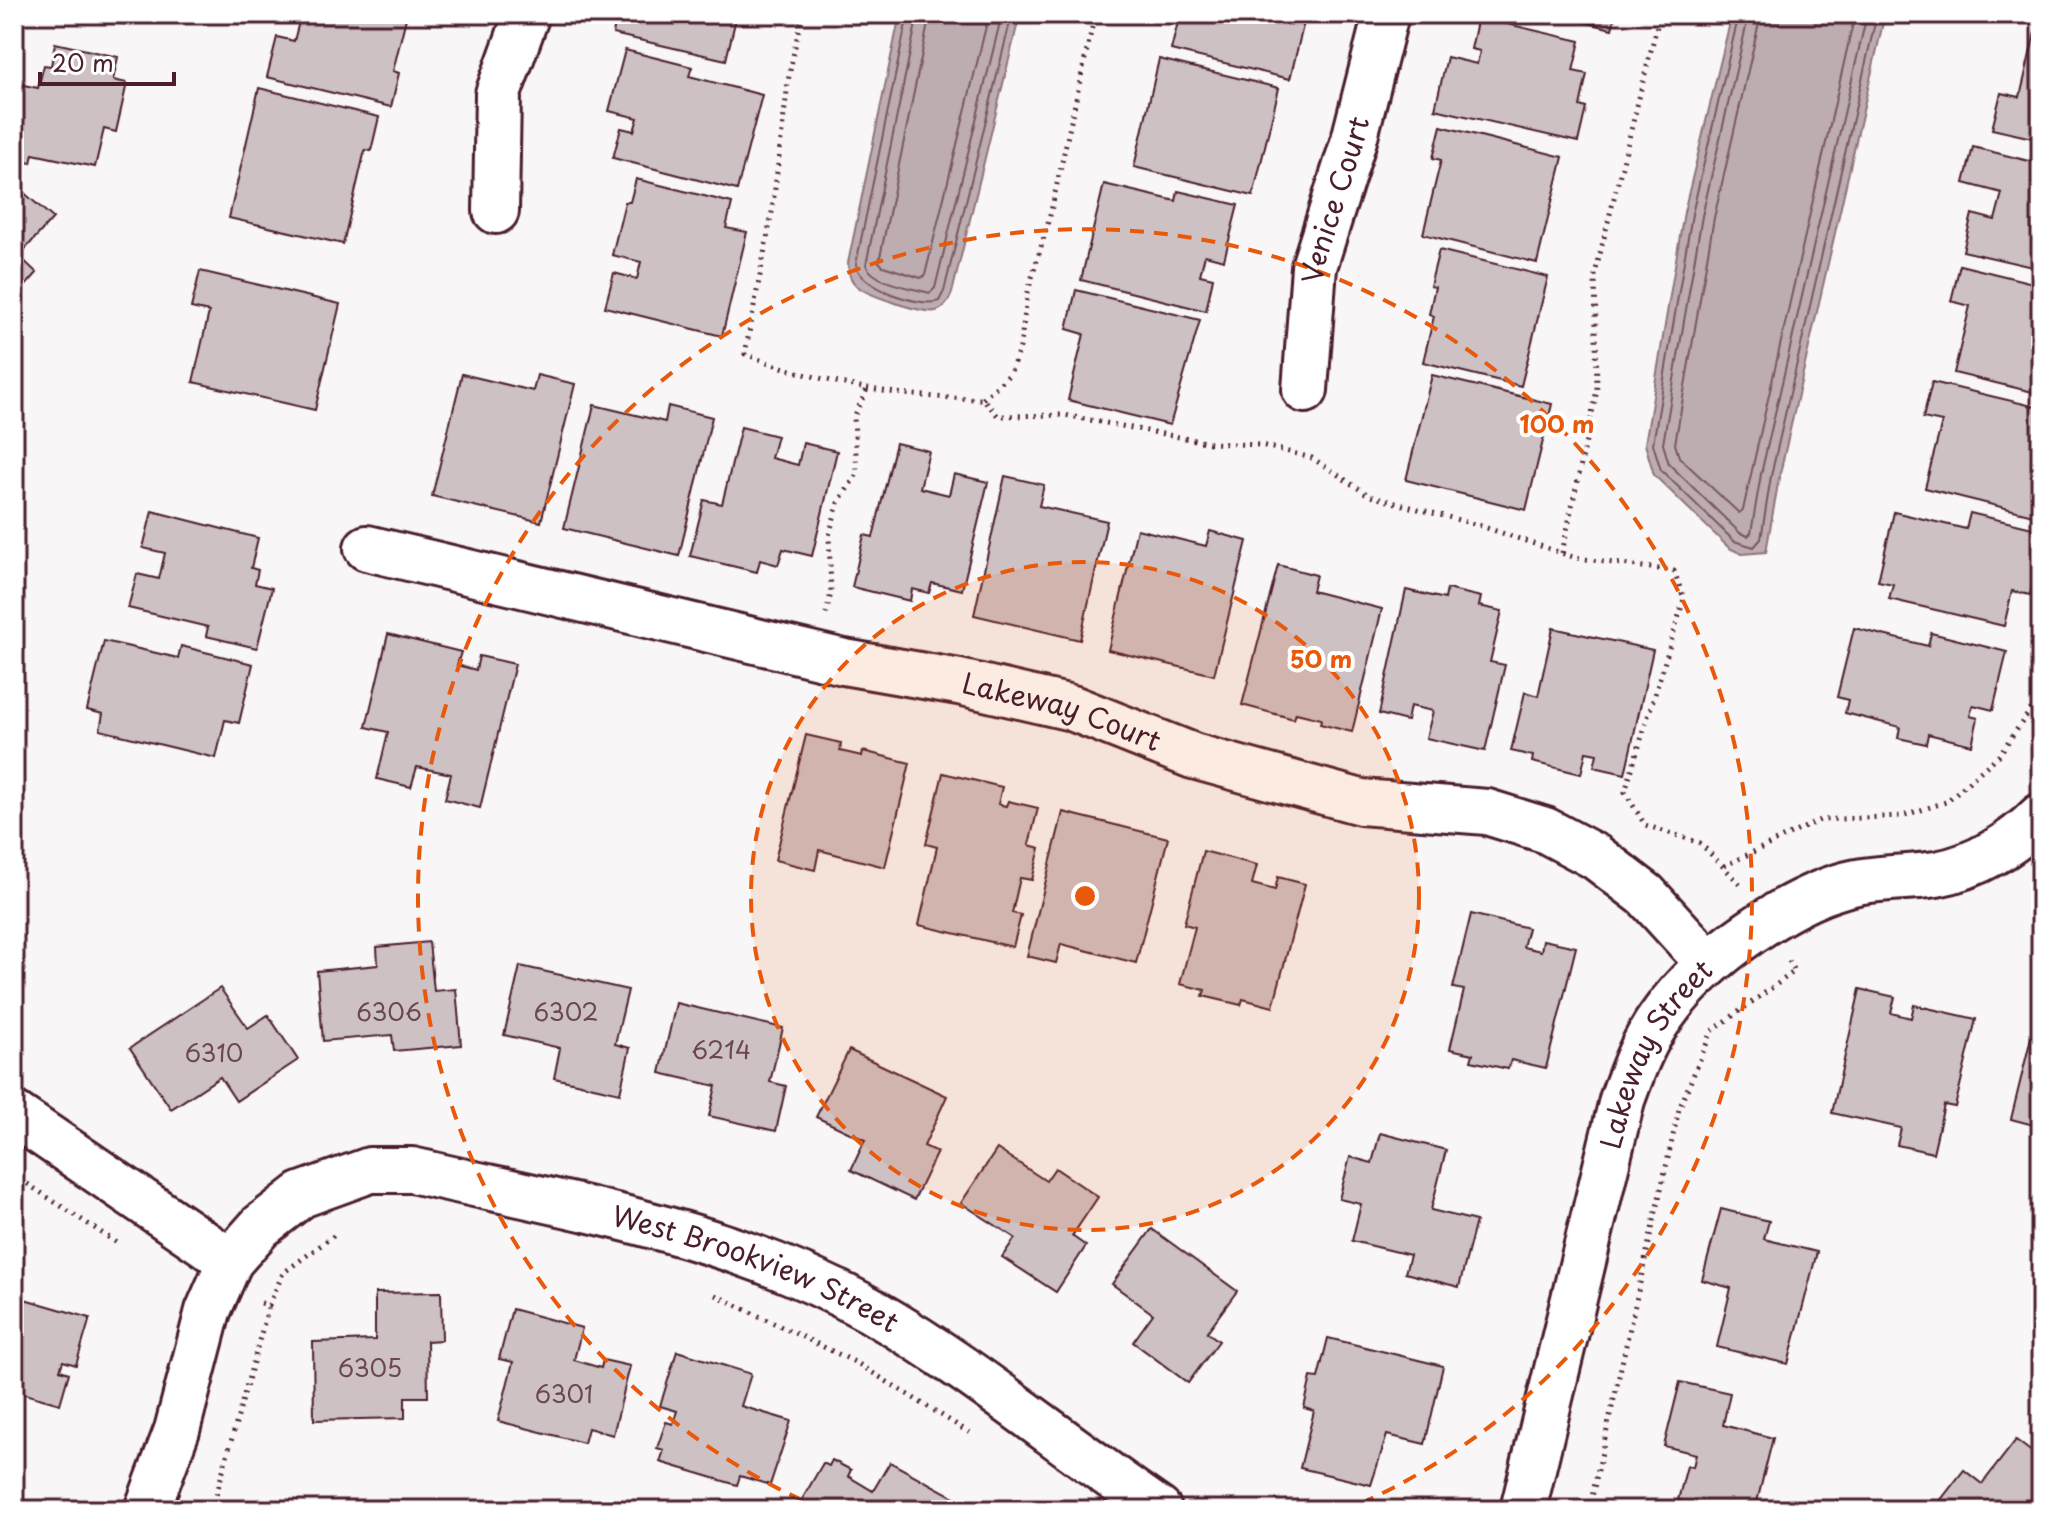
<svg xmlns="http://www.w3.org/2000/svg" width="2055" height="1524" viewBox="0 0 2055 1524" font-family="'Playpen Sans',sans-serif">
	<style>
		.water { fill: #bdadb0; stroke: #8f747b; stroke-width: 2 }
		.lines { fill: none; stroke-linecap: round; stroke-linejoin: round }
		.shore { stroke: #785860; stroke-width: 2 }
		.building { fill: #cdc1c4; stroke: #4a1f2b; stroke-width: 2 }
		.street-casing { stroke: #4a1f2b; stroke-width: 50 }
		.path { stroke: #4a1f2b; stroke-width: 5; stroke-dasharray: 2 6; stroke-linecap: butt }
		.street { stroke: #fff; stroke-width: 44 }
		.ring { fill: none; stroke: #e8590c; stroke-width: 4; stroke-dasharray: 14 10 }
		.labels { text-anchor: middle; stroke-width: 8; stroke-linejoin: round; paint-order: stroke }
		.number-label { font-size: 24px; fill: #6b4851 }
		.street-label { font-size: 28px; fill: #4a1f2b; stroke: #fff }
		.centre { fill: #e8590c; stroke: #fff; stroke-width: 4 }
		.ring-label { font-size: 24px; text-anchor: middle; font-weight: bold; fill: #e8590c; stroke: #fff; stroke-width: 8; stroke-linejoin: round; paint-order: stroke }
	</style>
	<rect width="100%" height="100%" fill="#f8f6f7"/>
	<filter id="ink" filterUnits="userSpaceOnUse"><feTurbulence type="fractalNoise" baseFrequency=".0125" numOctaves="2"/><feDisplacementMap in="SourceGraphic" scale="16" xChannelSelector="R" yChannelSelector="G"/><feConvolveMatrix kernelMatrix="1 2 1 2 8 2 1 2 1" color-interpolation-filters="sRGB"/></filter>
	<g filter="url(#ink)">
		<g class="water">
			<path d="M 900,14 L 1020,14 L 952,293 C 949,301 945,309 936,311 C 923,314 867,295 857,286 C 849,279 849,273 848,263 Z"/>
			<path d="M 1732,14 L 1885,14 L 1779,478 L 1766,552 L 1742,554 L 1729,548 L 1654,475 L 1645,444 L 1684,212 Z"/>
		</g>
		<g class="lines">
			<g class="shore">
				<path d="M 908,14 L 856,264 C 858,287 920,308 939,301 L 944,291 L 1012,14"/>
				<path d="M 918,14 L 866,265 C 873,283 912,288 930,293 L 935,288 L 1002,14"/>
				<path d="M 930,14 L 879,262 L 883,266 L 921,278 L 925,275 L 989,14"/>
				<path d="M 1739,14 L 1692,214 L 1653,444 L 1661,470 L 1734,541 L 1754,547 L 1761,539 L 1771,476 L 1877,14"/>
				<path d="M 1749,14 L 1702,216 L 1663,444 L 1669,464 L 1740,533 L 1748,536 L 1751,533 L 1761,474 L 1867,14"/>
				<path d="M 1761,14 L 1714,218 L 1675,444 L 1679,457 L 1739,513 L 1743,510 L 1855,14"/>
			</g>
		</g>
		<g class="building">
			<path d="M 82,14 L 131,14 L 128,25 Z"/>
			<path d="M 301,14 L 407,14 L 393,71 L 399,73 L 391,107 L 267,77 L 277,37 L 294,41 Z"/>
			<path d="M 617,14 L 737,14 L 726,60 L 613,34 Z"/>
			<path d="M 1180,14 L 1306,14 L 1290,79 L 1171,50 Z"/>
			<path d="M 1552,14 L 1616,14 L 1612,29 Z"/>
			<path d="M 1478,17 L 1580,41 L 1573,71 L 1587,74 L 1580,106 L 1586,108 L 1578,142 L 1435,109 L 1447,57 L 1477,64 L 1480,51 L 1471,49 Z"/>
			<path d="M 2036,28 L 2041,29 L 2041,140 L 1992,129 L 2001,93 L 2020,97 Z"/>
			<path d="M 55,43 L 118,57 L 113,80 L 127,83 L 116,132 L 104,129 L 95,167 L 33,154 L 31,163 L 14,159 L 14,83 L 38,88 L 44,65 L 51,66 Z"/>
			<path d="M 625,50 L 692,67 L 689,76 L 762,95 L 737,190 L 613,158 L 621,128 L 634,131 L 638,118 L 609,111 Z"/>
			<path d="M 1159,59 L 1279,88 L 1253,196 L 1134,167 Z"/>
			<path d="M 259,88 L 379,117 L 371,151 L 365,150 L 343,244 L 229,218 Z"/>
			<path d="M 1441,126 L 1563,157 L 1537,263 L 1423,234 L 1441,160 L 1433,158 Z"/>
			<path d="M 1973,147 L 2041,164 L 2041,269 L 1963,251 L 1972,214 L 1995,220 L 2002,193 L 1964,183 Z"/>
			<path d="M 636,179 L 732,203 L 726,228 L 747,232 L 722,336 L 605,307 L 614,273 L 637,279 L 641,262 L 612,255 L 625,202 L 630,202 Z"/>
			<path d="M 14,184 L 53,218 L 19,256 L 37,273 L 15,298 Z"/>
			<path d="M 1104,184 L 1176,201 L 1178,191 L 1238,205 L 1224,260 L 1205,255 L 1200,275 L 1213,278 L 1206,311 L 1081,280 Z"/>
			<path d="M 1439,250 L 1548,277 L 1521,386 L 1423,362 L 1434,316 L 1429,314 L 1435,287 L 1430,286 Z"/>
			<path d="M 1960,265 L 2041,285 L 2041,394 L 1954,373 L 1970,306 L 1951,301 Z"/>
			<path d="M 200,271 L 340,304 L 315,410 L 193,382 L 209,312 L 191,308 Z"/>
			<path d="M 1076,290 L 1200,320 L 1170,425 L 1068,400 L 1084,334 L 1067,329 Z"/>
			<path d="M 462,374 L 533,391 L 537,375 L 575,384 L 541,522 L 432,496 Z"/>
			<path d="M 1432,375 L 1552,404 L 1526,510 L 1406,480 Z"/>
			<path d="M 1932,382 L 2041,408 L 2041,517 L 1925,488 L 1942,422 L 1923,418 Z"/>
			<path d="M 594,405 L 665,422 L 668,406 L 712,417 L 679,556 L 564,528 Z"/>
			<path d="M 741,427 L 777,436 L 771,458 L 798,465 L 803,443 L 837,451 L 812,556 L 783,549 L 778,565 L 760,560 L 757,572 L 690,556 L 704,500 L 722,504 Z"/>
			<path d="M 896,443 L 929,451 L 920,488 L 949,495 L 954,474 L 988,482 L 962,590 L 932,583 L 929,593 L 912,589 L 910,601 L 852,587 L 864,535 L 873,537 Z"/>
			<path d="M 1005,476 L 1044,485 L 1039,506 L 1107,521 L 1080,640 L 974,615 Z"/>
			<path d="M 152,511 L 258,538 L 251,568 L 258,570 L 255,584 L 272,588 L 257,648 L 206,636 L 208,627 L 128,608 L 137,574 L 159,579 L 165,553 L 143,548 Z"/>
			<path d="M 1894,512 L 1966,529 L 1970,513 L 2041,530 L 2041,550 L 2030,595 L 2012,591 L 2004,626 L 1889,599 L 1893,584 L 1878,581 Z"/>
			<path d="M 1137,529 L 1206,546 L 1210,531 L 1247,541 L 1214,675 L 1108,650 Z"/>
			<path d="M 1278,565 L 1316,575 L 1312,591 L 1382,609 L 1352,732 L 1320,724 L 1321,719 L 1296,713 L 1294,719 L 1242,705 Z"/>
			<path d="M 1447,589 L 1481,597 L 1479,606 L 1502,611 L 1490,662 L 1505,665 L 1485,751 L 1426,738 L 1433,711 L 1410,706 L 1407,721 L 1379,714 L 1406,590 L 1445,599 Z"/>
			<path d="M 1553,628 L 1653,650 L 1625,774 L 1594,767 L 1597,754 L 1586,752 L 1581,774 L 1532,762 L 1533,756 L 1511,751 L 1525,692 L 1538,696 Z"/>
			<path d="M 1854,628 L 1928,646 L 1931,633 L 2007,652 L 1993,710 L 1973,705 L 1970,716 L 1978,718 L 1972,745 L 1928,734 L 1926,744 L 1898,738 L 1900,727 L 1845,713 L 1848,700 L 1837,697 Z"/>
			<path d="M 388,634 L 461,652 L 457,665 L 476,670 L 479,656 L 515,664 L 480,808 L 445,799 L 451,774 L 417,767 L 411,787 L 377,779 L 388,732 L 366,727 Z"/>
			<path d="M 104,641 L 178,658 L 181,646 L 253,664 L 239,723 L 225,720 L 216,758 L 100,730 L 103,714 L 87,710 Z"/>
			<path d="M 806,735 L 841,743 L 840,751 L 862,756 L 863,751 L 910,763 L 885,867 L 819,850 L 815,870 L 775,860 Z"/>
			<path d="M 943,773 L 1002,787 L 998,804 L 1006,806 L 1008,801 L 1038,808 L 1029,845 L 1040,848 L 1032,880 L 1020,878 L 1012,913 L 1021,915 L 1013,947 L 919,925 L 937,847 L 926,844 Z"/>
			<path d="M 1063,812 L 1168,838 L 1136,963 L 1061,944 L 1056,963 L 1027,956 Z"/>
			<path d="M 1203,851 L 1257,865 L 1252,884 L 1275,890 L 1278,877 L 1305,884 L 1273,1007 L 1243,999 L 1241,1005 L 1203,996 L 1205,990 L 1180,984 L 1195,927 L 1184,924 Z"/>
			<path d="M 1471,914 L 1528,928 L 1523,947 L 1541,951 L 1543,940 L 1576,947 L 1546,1068 L 1511,1060 L 1508,1069 L 1471,1061 L 1473,1054 L 1450,1049 L 1464,990 L 1453,988 Z"/>
			<path d="M 429,942 L 434,991 L 456,989 L 461,1045 L 394,1051 L 392,1035 L 323,1041 L 317,971 L 378,965 L 377,947 Z"/>
			<path d="M 520,966 L 628,990 L 615,1044 L 630,1048 L 620,1093 L 554,1078 L 560,1048 L 504,1035 Z"/>
			<path d="M 220,988 L 248,1028 L 268,1015 L 298,1060 L 236,1101 L 220,1077 L 171,1109 L 130,1048 Z"/>
			<path d="M 1860,989 L 1895,997 L 1891,1013 L 1911,1018 L 1914,1005 L 1976,1019 L 1955,1107 L 1944,1105 L 1933,1153 L 1897,1145 L 1901,1128 L 1832,1113 Z"/>
			<path d="M 2041,997 L 2041,1127 L 2011,1119 Z"/>
			<path d="M 676,1003 L 783,1028 L 770,1082 L 786,1086 L 776,1131 L 709,1116 L 716,1086 L 660,1073 Z"/>
			<path d="M 849,1050 L 947,1096 L 924,1146 L 937,1152 L 914,1200 L 851,1170 L 865,1140 L 816,1117 Z"/>
			<path d="M 1380,1133 L 1446,1150 L 1431,1210 L 1476,1221 L 1459,1287 L 1405,1273 L 1410,1255 L 1352,1241 L 1361,1204 L 1339,1199 L 1350,1157 L 1372,1163 Z"/>
			<path d="M 997,1149 L 1046,1181 L 1055,1168 L 1098,1197 L 1072,1236 L 1086,1246 L 1056,1292 L 1002,1257 L 1015,1238 L 961,1203 Z"/>
			<path d="M 1721,1209 L 1769,1221 L 1764,1239 L 1817,1252 L 1788,1364 L 1717,1347 L 1731,1288 L 1702,1280 Z"/>
			<path d="M 1152,1229 L 1237,1291 L 1207,1332 L 1219,1341 L 1188,1383 L 1133,1342 L 1153,1314 L 1112,1284 Z"/>
			<path d="M 441,1292 L 442,1340 L 427,1341 L 428,1397 L 405,1397 L 405,1418 L 314,1420 L 313,1342 L 375,1340 L 375,1293 Z"/>
			<path d="M 14,1296 L 90,1318 L 76,1365 L 63,1361 L 60,1370 L 69,1373 L 60,1404 L 14,1391 Z"/>
			<path d="M 512,1309 L 582,1328 L 574,1360 L 601,1368 L 603,1360 L 630,1366 L 613,1435 L 588,1428 L 584,1443 L 498,1421 L 513,1362 L 499,1359 Z"/>
			<path d="M 1328,1338 L 1443,1366 L 1425,1444 L 1387,1435 L 1371,1485 L 1300,1468 L 1314,1411 L 1304,1408 L 1311,1377 L 1318,1378 Z"/>
			<path d="M 677,1351 L 751,1374 L 741,1406 L 791,1421 L 770,1485 L 740,1476 L 737,1485 L 660,1462 L 664,1450 L 657,1448 L 666,1422 L 673,1424 L 677,1411 L 660,1406 Z"/>
			<path d="M 1680,1382 L 1730,1393 L 1723,1425 L 1773,1438 L 1755,1510 L 1681,1510 L 1684,1502 L 1678,1500 L 1687,1466 L 1693,1467 L 1696,1454 L 1664,1446 Z"/>
			<path d="M 2016,1440 L 2041,1459 L 2041,1510 L 1933,1510 L 1964,1470 L 1982,1484 Z"/>
			<path d="M 832,1460 L 851,1470 L 848,1476 L 873,1491 L 890,1462 L 954,1497 L 946,1510 L 796,1510 L 823,1463 L 829,1466 Z"/>
		</g>
		<g class="lines">
			<defs>
				<g id="street">
					<path d="M 496,211 L 498,94 L 527,14"/>
					<path id="s1" d="M 1305,390 L 1314,267 L 1354,140 L 1386,14"/>
					<path id="s2" d="M 367,548 L 844,662 L 959,682 L 1072,708 L 1193,756 L 1361,802 L 1487,812 L 1545,830 L 1596,857 L 1646,895 L 1709,964"/>
					<path d="M 14,1114 L 230,1261"/>
					<path id="s3" d="M 147,1510 L 177,1430 L 208,1311 L 230,1261 L 261,1226 L 301,1195 L 370,1170 L 412,1170 C 566,1206 730,1231 870,1310 C 972,1368 1062,1444 1159,1510"/>
					<path id="s4" d="M 1523,1510 L 1622,1100 C 1633,1069 1644,1039 1664,1013 C 1702,959 1792,895 1857,882 C 1883,877 1910,878 1936,874 C 1976,867 2013,844 2041,816"/>
				</g>
			</defs>
			<use href="#street" class="street-casing"/>
			<g class="path">
				<path d="M 802,14 L 789,75 L 772,212 L 745,354 C 822,384 900,398 983,399 L 998,416 L 1064,415 L 1210,443 L 1261,445 L 1312,458 L 1370,496 L 1481,526 L 1576,558 L 1674,571 L 1684,599 L 1625,792 L 1645,825 L 1700,843 L 1741,885"/>
				<path d="M 983,399 L 1010,374 L 1020,347 L 1028,291 L 1049,220 L 1095,14"/>
				<path d="M 1562,553 L 1597,390 L 1595,274 L 1660,14"/>
				<path d="M 826,614 L 831,593 L 829,536 L 838,503 L 857,474 L 854,417 L 867,389"/>
				<path d="M 1724,866 L 1820,820 L 1902,816 L 1946,802 L 1999,755 L 2041,695"/>
				<path d="M 14,1175 L 117,1243"/>
				<path d="M 715,1295 L 857,1363 L 970,1433"/>
				<path d="M 261,1303 L 269,1305 L 283,1273 L 336,1234"/>
				<path d="M 212,1510 L 269,1305"/>
				<path d="M 1589,1510 L 1679,1109 L 1712,1031 L 1795,971 L 1789,961"/>
			</g>
			<use href="#street" class="street"/>
		</g>
	</g>
	<circle cx="1085" cy="896" r="334" fill="#e8590c" fill-opacity=".12"/>
	<g class="ring">
		<circle cx="1085" cy="896" r="334"/>
		<path d="M824 1510A667 667 0 1 1 1346 1510"/>
	</g>
	<g class="labels">
		<g class="number-label">
			<text x="389" y="1021">6306</text>
			<text x="566" y="1021">6302</text>
			<text x="721" y="1059">6214</text>
			<text x="214" y="1062">6310</text>
			<text x="370" y="1377">6305</text>
			<text x="564" y="1403">6301</text>
		</g>
		<g class="street-label">
			<text dy="10" stroke="none"><textPath href="#s1" startOffset="194">Venice Court</textPath></text>
			<text dy="10" stroke="none"><textPath href="#s2" startOffset="714">Lakeway Court</textPath></text>
			<text dy="10" stroke="none"><textPath href="#s4" startOffset="478">Lakeway Street</textPath></text>
			<text dy="10" stroke="none"><textPath href="#s3" startOffset="834">West Brookview Street</textPath></text>
		</g>
	</g>
	<circle cx="1085" cy="896" r="12" class="centre"/>
	<g class="ring-label">
		<text x="1557" y="433">100 m</text>
		<text x="1321" y="668">50 m</text>
	</g>
	<rect width="2055" height="1524" fill="none" stroke="#fff" stroke-width="48"/>
	<rect x="24" y="24" width="2007" height="1476" fill="none" stroke="#4a1f2b" stroke-width="3" filter="url(#ink)"/>
	<path d="M40 72v12h134v-12" fill="none" stroke="#4a1f2b" stroke-width="4"/>
	<text x="52" y="72" font-size="24" fill="#4a1f2b" stroke="#ffffff" stroke-width="6" paint-order="stroke">20 m</text>
</svg>
